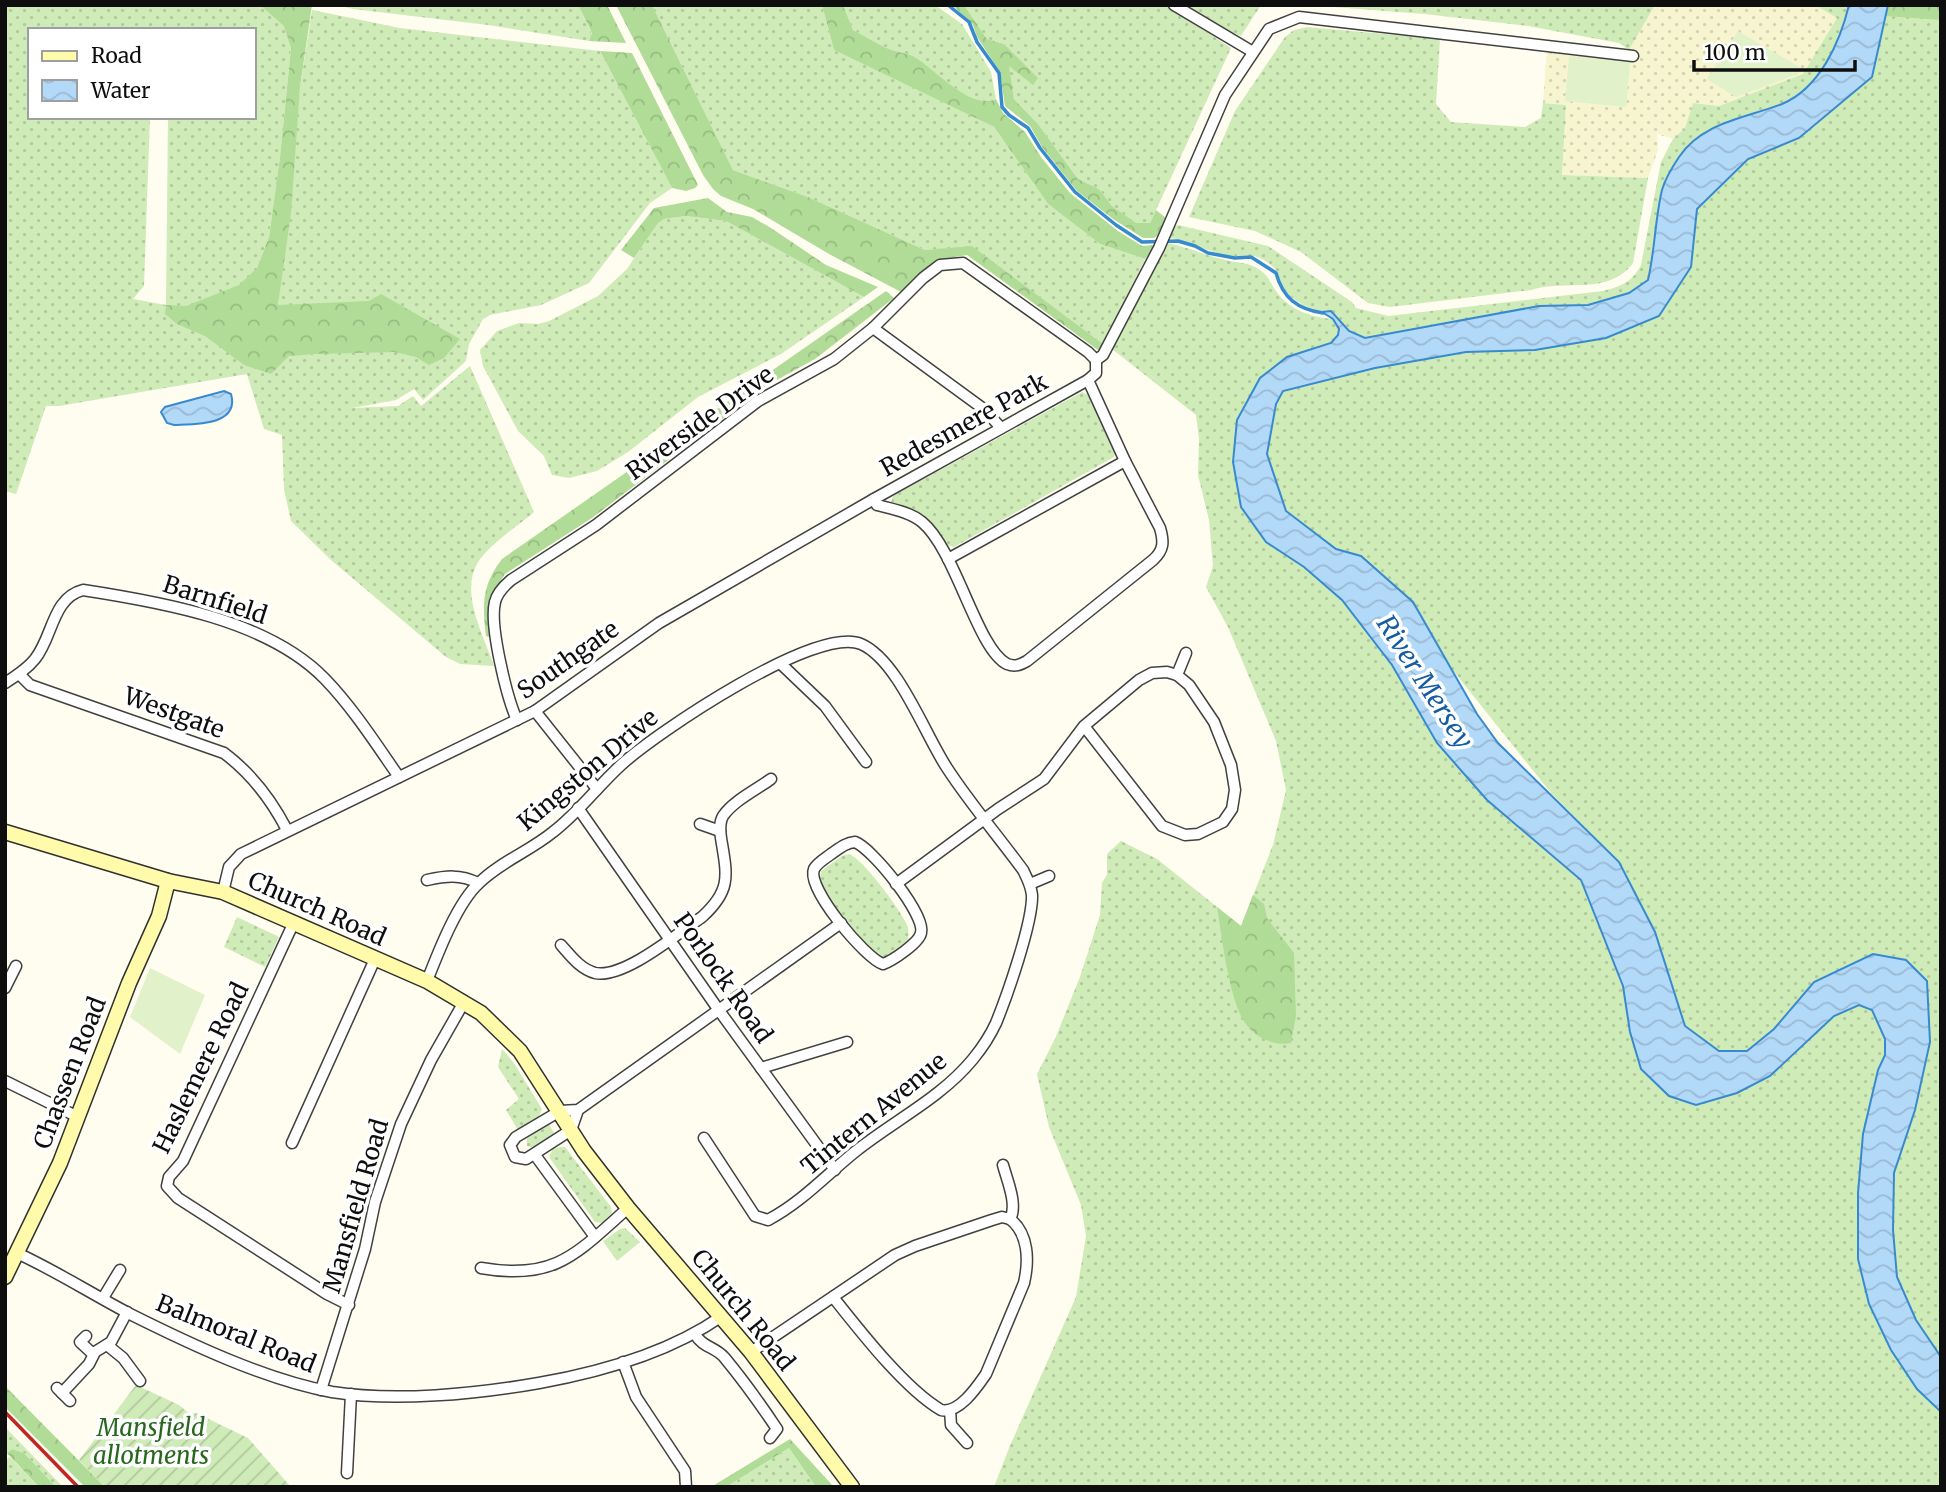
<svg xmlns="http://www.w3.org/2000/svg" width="1946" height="1492" viewBox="0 0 1946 1492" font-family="Merriweather,serif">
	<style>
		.farmland { fill: url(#farmland-dots) }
		.grass { fill: url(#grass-dots); fill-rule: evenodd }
		.forest { fill: url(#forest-crowns) }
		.garden { fill: url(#garden-furrows) }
		.pitch { fill: #e1f1ca }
		.water { fill: url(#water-waves); stroke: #388ad0; stroke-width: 2 }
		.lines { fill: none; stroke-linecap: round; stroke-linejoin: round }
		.stream { stroke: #388ad0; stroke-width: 3.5 }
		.street-casing { stroke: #414141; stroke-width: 13 }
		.secondary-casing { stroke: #303030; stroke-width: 17 }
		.street { stroke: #fff; stroke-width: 10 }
		.secondary { stroke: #fffbaa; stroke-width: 14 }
		.rail { stroke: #c22523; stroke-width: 3.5 }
		.labels { text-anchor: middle; stroke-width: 7; stroke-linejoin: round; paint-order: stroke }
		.street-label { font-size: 24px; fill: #0e0e0e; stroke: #fff }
		.park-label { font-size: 24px; font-style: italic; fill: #27681d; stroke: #fff }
		.water-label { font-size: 26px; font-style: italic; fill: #145ca3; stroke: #fff }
	</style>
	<defs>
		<pattern id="farmland-dots" width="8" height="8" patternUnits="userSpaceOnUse" patternTransform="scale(1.75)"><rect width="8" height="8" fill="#f6f5cf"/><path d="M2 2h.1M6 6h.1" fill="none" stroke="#d2d1b1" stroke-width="1.8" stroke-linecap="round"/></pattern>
		<pattern id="grass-dots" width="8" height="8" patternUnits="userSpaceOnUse" patternTransform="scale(1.75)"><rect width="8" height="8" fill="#cfebb8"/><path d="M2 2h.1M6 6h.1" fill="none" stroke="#b1c89d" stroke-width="1.8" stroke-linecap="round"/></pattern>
		<pattern id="forest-crowns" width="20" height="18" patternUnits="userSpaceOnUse" patternTransform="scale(1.75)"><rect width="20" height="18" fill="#b1dc97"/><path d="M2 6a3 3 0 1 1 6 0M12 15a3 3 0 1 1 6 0" fill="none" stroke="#97bc81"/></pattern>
		<pattern id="garden-furrows" width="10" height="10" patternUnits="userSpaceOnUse" patternTransform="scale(1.75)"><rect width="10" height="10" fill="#cfebb8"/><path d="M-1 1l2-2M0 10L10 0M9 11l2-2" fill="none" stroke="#b1c89d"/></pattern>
		<pattern id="water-waves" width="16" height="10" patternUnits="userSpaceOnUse" patternTransform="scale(1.75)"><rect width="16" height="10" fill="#b3d9f8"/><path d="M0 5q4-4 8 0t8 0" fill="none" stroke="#99b9d3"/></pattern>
	</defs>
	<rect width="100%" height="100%" fill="#fffdef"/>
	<path class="farmland" d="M 1655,5 L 1815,5 L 1837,18 L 1804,74 L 1719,106 L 1693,103 L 1685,128 L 1673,139 L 1657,134 L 1658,150 L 1648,178 L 1562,175 L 1566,105 L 1543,103 L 1547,50 L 1624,59 Z"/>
	<g class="grass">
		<path d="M 5,5 L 260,5 L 285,26 L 291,48 L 280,157 L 269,237 L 257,268 L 278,306 L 300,87 L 312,10 L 400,28 L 600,51 L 672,188 L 650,203 L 589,283 L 541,305 L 490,315 L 483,319 L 469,344 L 466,361 L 423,400 L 414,389 L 396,400 L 352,408 L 398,406 L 413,396 L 421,406 L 470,366 L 534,512 C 518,526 487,546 477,564 C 460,594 484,636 494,666 L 460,664 L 446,657 L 331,560 L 291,521 L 284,489 L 282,435 L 264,429 L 247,374 L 59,406 L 46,406 L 16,494 L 5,491 ZM 30,30 L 254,30 L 254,117 L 168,117 L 166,305 L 133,299 L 144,286 L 150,117 L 30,117 Z"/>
		<path d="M 338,5 L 578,5 L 592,34 L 589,41 L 488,25 L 353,9 Z"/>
		<path d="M 652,5 L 822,5 L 834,50 L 994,127 L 1048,204 L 1100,244 L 1145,259 L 1103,344 L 972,247 L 925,250 L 808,197 L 733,170 Z"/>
		<path d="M 843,5 L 935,5 L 962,24 L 991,72 L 996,99 C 970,111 934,67 913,56 C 906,53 898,52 892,50 C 878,45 866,36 853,30 Z"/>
		<path d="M 964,5 L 1166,5 L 1231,48 L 1150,223 L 1136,224 L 1112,206 L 1099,189 L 1078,179 L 1038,124 L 1014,99 L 1004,44 L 987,39 Z"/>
		<path d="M 1187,5 L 1261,5 L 1241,36 L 1216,26 Z"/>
		<path d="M 1307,5 L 1655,5 L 1629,50 L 1619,43 L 1528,26 L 1425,14 Z"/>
		<path d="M 1815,5 L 1849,5 L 1838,42 L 1814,81 L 1785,103 L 1742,116 L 1655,246 L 1648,280 L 1629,293 L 1588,305 L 1539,306 L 1365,338 L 1349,331 L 1331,311 C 1314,312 1293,303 1284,288 C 1275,272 1281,270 1262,259 C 1253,254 1246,256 1236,256 C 1212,256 1192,240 1168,238 L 1172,227 L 1178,225 L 1268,246 L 1352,302 L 1356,308 L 1388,316 L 1603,291 C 1622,286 1632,282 1641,265 L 1661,162 L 1673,139 L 1685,128 L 1693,103 L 1719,106 L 1803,74 L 1837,18 Z"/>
		<path d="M 1888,5 L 1941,5 L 1941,1357 L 1916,1320 L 1897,1277 L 1893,1230 L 1894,1173 L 1915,1110 L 1927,981 L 1814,982 L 1774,1029 L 1747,1052 L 1717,1051 L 1685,1026 L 1655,932 L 1619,862 L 1551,793 L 1451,668 L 1413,602 L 1361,556 L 1336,550 L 1286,511 L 1267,454 L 1276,403 L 1282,392 L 1375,368 L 1466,352 L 1535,350 L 1606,338 L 1659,316 L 1691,267 L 1697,209 L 1748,159 L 1799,137 L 1872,77 Z"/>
		<path d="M 1307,27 L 1440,39 L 1436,104 L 1451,122 L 1525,127 L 1541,118 L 1543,103 L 1566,105 L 1562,175 L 1648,178 L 1633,263 C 1609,296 1565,279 1531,290 L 1390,307 L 1368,303 L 1301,252 L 1255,231 L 1189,217 L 1235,111 L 1285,37 L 1294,30 Z"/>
		<path d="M 686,216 L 726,221 L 864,297 L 781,354 L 698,397 L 628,452 L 597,471 L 569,478 L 552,475 L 544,456 L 518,431 L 483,366 L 480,350 L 497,331 L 519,323 L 538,324 L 549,321 L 598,296 L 627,269 L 658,222 L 664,219 Z"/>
		<path d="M 1167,243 C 1189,247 1208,257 1230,261 C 1241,263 1250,263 1260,270 C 1269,276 1270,283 1276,291 C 1289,310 1311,317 1333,319 L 1339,329 L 1338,334 L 1331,343 L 1287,357 L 1260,378 L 1237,420 L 1233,462 L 1266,542 L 1304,567 L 1342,600 L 1392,665 L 1437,743 L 1487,800 L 1581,880 L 1623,986 L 1630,1032 L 1641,1069 L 1669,1096 L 1696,1105 L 1737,1093 L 1770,1076 L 1834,1015 L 1859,1005 L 1872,1010 L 1886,1039 L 1885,1055 L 1878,1070 L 1863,1134 L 1858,1193 L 1858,1259 L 1917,1389 L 1941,1412 L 1941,1487 L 994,1487 L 1009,1448 L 1076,1297 L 1086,1236 L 1081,1205 L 1049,1127 L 1037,1074 L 1055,1039 L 1080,977 L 1100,915 L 1102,883 L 1107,875 L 1107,854 L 1121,841 L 1157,859 L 1241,926 L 1273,845 L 1286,790 L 1276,741 L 1228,627 L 1206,587 L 1213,566 L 1209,520 L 1198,475 L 1199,439 L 1196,415 L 1112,349 Z"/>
		<path d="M 1082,392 L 1092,397 L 1116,451 L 1114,457 L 954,547 L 946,545 L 913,510 L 891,502 L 893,496 Z"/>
		<path d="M 849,854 C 863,859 899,908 906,923 C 909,929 909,934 908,940 L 880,961 L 868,955 L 819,886 L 821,871 L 842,856 Z"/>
		<path d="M 237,917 L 279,937 L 265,967 L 224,947 Z"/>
		<path d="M 502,1049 L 514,1063 L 542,1109 L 539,1116 L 518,1130 L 506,1110 L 519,1099 L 498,1067 Z"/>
		<path d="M 548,1123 L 554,1133 L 533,1148 L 527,1146 L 527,1138 Z"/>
		<path d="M 560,1147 L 565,1147 L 611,1207 L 612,1213 L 602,1223 L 595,1222 L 549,1157 L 553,1149 Z"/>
		<path d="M 625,1228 L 640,1242 L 617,1261 L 603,1241 L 620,1229 Z"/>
		<path d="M 5,1427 L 63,1487 L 56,1487 L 24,1453 L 12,1449 L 7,1453 Z"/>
		<path d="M 789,1448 L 816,1487 L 726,1487 Z"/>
		<path d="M 10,1457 L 39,1487 L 5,1487 L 5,1461 Z"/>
	</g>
	<g class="forest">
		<path d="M 260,5 L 312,5 L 300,87 L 291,213 L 278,305 L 369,301 L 381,294 L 460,339 L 444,358 L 429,365 L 416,357 L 395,352 L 315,354 L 289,356 L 271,374 L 244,365 L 205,336 L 177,324 L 165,314 L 166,305 L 186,306 L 239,285 L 257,268 L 269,237 L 280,157 L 291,48 L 284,26 Z"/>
		<path d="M 578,5 L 607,5 L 626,43 L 589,41 L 592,33 Z"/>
		<path d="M 616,5 L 652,5 L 733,170 L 808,197 L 925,250 L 972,246 L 1103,344 L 1098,350 L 967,255 L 936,260 L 901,292 L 829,254 L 753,209 L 721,196 L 713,189 L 703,175 Z"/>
		<path d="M 822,5 L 843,5 L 853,30 C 866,36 878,45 892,50 C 898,52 906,53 913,56 C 934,67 970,111 996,99 L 1003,113 L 1025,132 L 1041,157 L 1070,193 L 1118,231 L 1142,246 L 1156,245 L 1145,259 L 1100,244 L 1048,204 L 994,127 L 834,50 Z"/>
		<path d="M 952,5 L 964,5 L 987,39 L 1004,44 L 1038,78 L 1033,85 L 1009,66 L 1014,99 L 1038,124 L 1078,179 L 1099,189 L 1112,206 L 1136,223 L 1150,223 L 1156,210 L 1166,218 L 1162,233 L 1154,238 L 1143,238 L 1113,219 L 1077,191 L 1042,147 L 1030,126 L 1005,106 L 1000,72 L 977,37 L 973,25 Z"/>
		<path d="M 1888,5 L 1941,5 L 1941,20 L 1886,16 Z"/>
		<path d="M 600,51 L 632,53 L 698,185 L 695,188 L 686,191 L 672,188 Z"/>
		<path d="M 708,198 L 727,212 L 752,217 L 771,228 L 826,265 L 878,287 L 864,297 L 726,221 L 686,216 L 664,219 L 658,223 L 634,258 L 621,250 L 654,208 Z"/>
		<path d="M 886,291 L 894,298 L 815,359 L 764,387 L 592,518 L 505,574 L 489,599 L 492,638 L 486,636 C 482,604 482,585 502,559 Z"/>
		<path d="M 1253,895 L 1264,904 L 1267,918 L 1294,953 L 1296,1016 L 1291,1043 C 1272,1047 1251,1035 1242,1018 C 1228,991 1222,937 1217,907 L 1241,926 Z"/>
		<path d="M 5,1386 L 105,1487 L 85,1487 L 5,1407 Z"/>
		<path d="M 790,1439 L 834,1487 L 816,1487 L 789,1448 L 726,1487 L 711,1487 Z"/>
		<path d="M 12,1449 L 24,1453 L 56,1487 L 39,1487 L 7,1453 Z"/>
	</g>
	<path class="garden" d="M 136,1385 L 179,1405 L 190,1414 L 196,1413 L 248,1438 L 291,1487 L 105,1487 L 79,1460 Z"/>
	<g class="pitch">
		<path d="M 1738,31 L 1801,68 L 1798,74 L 1736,97 L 1707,79 Z"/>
		<path d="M 1569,56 L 1630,62 L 1626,107 L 1565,101 Z"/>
		<path d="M 150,968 L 205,995 L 180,1054 L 130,1017 Z"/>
	</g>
	<g class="water">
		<path d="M 1849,5 L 1888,5 L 1872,77 L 1799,138 L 1748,159 L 1697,209 L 1691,267 L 1659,316 L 1606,338 L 1535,350 L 1466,352 L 1375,368 L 1283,391 L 1276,404 L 1267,454 L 1286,511 L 1336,549 L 1361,556 L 1413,602 L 1477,714 L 1498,743 L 1619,862 L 1655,932 L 1685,1026 L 1719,1051 L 1747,1051 L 1774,1029 L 1814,982 L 1873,954 L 1906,960 L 1927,981 L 1930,1042 L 1915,1110 L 1894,1173 L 1893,1230 L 1897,1277 L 1916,1320 L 1941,1357 L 1941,1412 L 1917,1389 L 1891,1350 L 1869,1304 L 1858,1259 L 1858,1193 L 1863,1134 L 1878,1070 L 1885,1055 L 1885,1039 L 1872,1010 L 1859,1005 L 1834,1016 L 1770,1076 L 1737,1093 L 1696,1105 L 1669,1096 L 1641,1069 L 1630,1032 L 1623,986 L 1581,880 L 1487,800 L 1437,743 L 1392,665 L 1342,600 L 1304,567 L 1266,542 L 1241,507 L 1233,462 L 1237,420 L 1260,378 L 1287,357 L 1331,343 L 1338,335 L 1339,329 L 1333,319 L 1322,312 L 1331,311 L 1349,331 L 1365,338 L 1539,306 L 1588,305 L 1629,293 L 1648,280 C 1655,250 1655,219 1662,190 C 1665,179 1673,166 1679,157 C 1702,122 1746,118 1782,104 C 1820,88 1840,42 1849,5 Z"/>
		<path d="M 224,391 L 231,394 C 240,426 194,424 174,425 L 167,423 L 161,412 L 165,407 Z"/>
	</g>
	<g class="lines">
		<path class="stream" d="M 948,5 L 969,22 L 977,42 L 999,73 L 1002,107 L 1009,115 L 1028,128 L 1040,148 L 1075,192 L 1116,225 L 1142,242 L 1178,241 L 1195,246 L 1208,253 L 1235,258 L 1251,257 L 1276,273 C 1283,298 1297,309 1323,313"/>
		<defs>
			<g id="street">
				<path d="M 1174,5 L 1253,52"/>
				<path d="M 873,328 L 985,410 L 1001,428"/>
				<path d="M 1096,360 L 1103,355 L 1159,248 L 1225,95 L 1269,29 L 1299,17 L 1633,56"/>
				<path d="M 874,499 L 877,505 C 892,509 910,512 922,522 C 956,550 977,649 1007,664 C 1015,667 1020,665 1027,661 L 1153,560 C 1164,550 1164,542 1160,528 L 1125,461 L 1088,380"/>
				<path d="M 948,559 L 1125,461"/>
				<path d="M 781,664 L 825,706 L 866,762"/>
				<path d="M 19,674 L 30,685 L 224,753 C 252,774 271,799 287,830"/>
				<path d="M 1177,675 L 1186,653"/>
				<path d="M 5,683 C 16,676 27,669 35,659 C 53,637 52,598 83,590 C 161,602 268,620 325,679 C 353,708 376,744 399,777"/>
				<path d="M 535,711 L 597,789"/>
				<path d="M 517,720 C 507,698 489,625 495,602 C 497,593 504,586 511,580 L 596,525 L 758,401 L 834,359 L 873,328 L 923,278 L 940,265 L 963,263 L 1088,352 L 1096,360"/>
				<path d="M 578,808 L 718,1009 L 835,1170"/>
				<path d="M 700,824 L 720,831"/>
				<path d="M 855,842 C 872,848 926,915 921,933 C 919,943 892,961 883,964 C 865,958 806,888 814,869 C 817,863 826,858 831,854 C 840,848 845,843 855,842 Z"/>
				<path d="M 427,880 C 446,876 460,874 478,883"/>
				<path d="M 896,884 L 998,809 L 1044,779 L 1084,726 L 1139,680 L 1152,673 L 1167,672 L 1177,675 L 1189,685 L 1214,722 L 1231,765 L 1235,790 L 1232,809 L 1223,822 L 1198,834 L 1185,835 L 1162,826 L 1084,726"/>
				<path d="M 1030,884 L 1049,876"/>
				<path d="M 223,892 L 229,867 L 241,854 L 535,711 L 659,623 L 874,499 L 1088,380 L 1096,373 L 1096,360"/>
				<path d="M 294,922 L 183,1161 L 169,1177 L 167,1186 L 178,1198 L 327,1294 L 349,1305"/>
				<path d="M 561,945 C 570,955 580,969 595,973 C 624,979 678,933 702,917 C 732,890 727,875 721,838 C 720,831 719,823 723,816 C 733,801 756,790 771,779"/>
				<path d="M 427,981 C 438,953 457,903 479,883 C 500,862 530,851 553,832 C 578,813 597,787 621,765 C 656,733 816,625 861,644 C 898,660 925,735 947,768 C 969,802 998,836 1023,870 C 1027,878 1031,885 1032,895 C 1033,922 1007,996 996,1023 C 990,1036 982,1048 973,1059 C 941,1098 895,1120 856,1151 C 826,1175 802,1202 768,1220 L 755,1216 L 704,1138"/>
				<path d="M 5,988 L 16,966"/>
				<path d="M 761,1068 L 847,1042"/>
				<path d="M 5,1081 L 78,1117"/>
				<path d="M 578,1110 L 571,1130 L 526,1159 L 515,1157 L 510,1145 L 516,1137 L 560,1111 L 578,1110 L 841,923"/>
				<path d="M 292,1143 L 375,959"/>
				<path d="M 535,1155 L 595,1237"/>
				<path d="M 1003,1165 C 1007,1180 1018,1205 1010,1219"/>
				<path d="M 17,1253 C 56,1271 92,1294 130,1314 C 190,1344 266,1380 332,1392 C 395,1402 476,1394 539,1383 C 601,1372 669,1353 722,1316"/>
				<path d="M 481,1268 C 555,1281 576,1254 628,1208"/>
				<path d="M 833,1297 C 860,1331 905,1389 941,1410 C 959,1414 977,1387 986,1374 L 1024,1283 C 1029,1261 1029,1234 1010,1219"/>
				<path d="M 103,1298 L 120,1270"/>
				<path d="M 695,1334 C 702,1347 715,1347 724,1357 C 743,1380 761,1405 777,1429 L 770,1438"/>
				<path d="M 86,1336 L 80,1342 L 93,1354"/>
				<path d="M 107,1345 L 123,1358 L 140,1381"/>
				<path d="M 751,1352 L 895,1255 L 915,1246 L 992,1220 L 1002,1217 L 1010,1219"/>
				<path d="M 623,1362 L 636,1397 L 685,1471 L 686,1487"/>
				<path d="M 57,1388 L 70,1401"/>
				<path d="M 321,1390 L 365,1249 L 375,1202 L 401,1124 L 431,1060 L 464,1002"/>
				<path d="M 62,1393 L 89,1364 L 95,1352 L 111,1342 L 127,1312"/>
				<path d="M 950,1410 L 951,1425 L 967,1443"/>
				<path d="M 347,1473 L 351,1394"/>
			</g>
			<g id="secondary">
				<path d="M 5,832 L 168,881 L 223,892 L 427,981 L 481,1013 L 520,1051 L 584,1151 L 628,1208 L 751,1352 L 852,1487"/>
				<path d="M 5,1277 L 60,1163 L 129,983 L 159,916 L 168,881"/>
			</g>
		</defs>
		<use href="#street" class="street-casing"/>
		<use href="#secondary" class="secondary-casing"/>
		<use href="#street" class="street"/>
		<use href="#secondary" class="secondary"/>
		<path class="rail" d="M 5,1412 L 78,1487"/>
	</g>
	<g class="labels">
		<g class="street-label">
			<text transform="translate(700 423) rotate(-36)" y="8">Riverside Drive</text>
			<text transform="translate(964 425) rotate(-29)" y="8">Redesmere Park</text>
			<text transform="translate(215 600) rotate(18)" y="8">Barnfield</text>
			<text transform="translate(568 660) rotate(-35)" y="8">Southgate</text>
			<text transform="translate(174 713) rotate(20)" y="8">Westgate</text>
			<text transform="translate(588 770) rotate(-40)" y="8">Kingston Drive</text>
			<text transform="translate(317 909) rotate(24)" y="8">Church Road</text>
			<text transform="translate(723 978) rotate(55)" y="8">Porlock Road</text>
			<text transform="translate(201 1068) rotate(-64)" y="8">Haslemere Road</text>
			<text transform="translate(70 1073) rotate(-69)" y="8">Chassen Road</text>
			<text transform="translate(874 1114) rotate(-39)" y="8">Tintern Avenue</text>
			<text transform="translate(356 1206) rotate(-74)" y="8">Mansfield Road</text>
			<text transform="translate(743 1310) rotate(51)" y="8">Church Road</text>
			<text transform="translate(236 1334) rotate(22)" y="8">Balmoral Road</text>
		</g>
		<g class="park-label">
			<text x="151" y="1436">Mansfield<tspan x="151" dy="28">allotments</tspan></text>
		</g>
		<g class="water-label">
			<text transform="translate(1425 682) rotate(57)" y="9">River Mersey</text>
		</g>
	</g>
	<rect width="1946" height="1492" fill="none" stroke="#0e0e0e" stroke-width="14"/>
	<rect x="28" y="28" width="228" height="91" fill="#ffffff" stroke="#9f9f9f" stroke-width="2"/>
	<rect x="42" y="51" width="35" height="10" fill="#fffbaa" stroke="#9f9f9f" stroke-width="2"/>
	<text x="91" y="63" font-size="21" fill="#0e0e0e">Road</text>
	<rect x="42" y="80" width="35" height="21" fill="url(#water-waves)" stroke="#9f9f9f" stroke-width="2"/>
	<text x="91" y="98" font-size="21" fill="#0e0e0e">Water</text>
	<path d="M1694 60v10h161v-10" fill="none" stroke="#0e0e0e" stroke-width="3.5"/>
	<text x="1704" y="60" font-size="21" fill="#0e0e0e" stroke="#ffffff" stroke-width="5" paint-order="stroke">100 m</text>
</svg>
